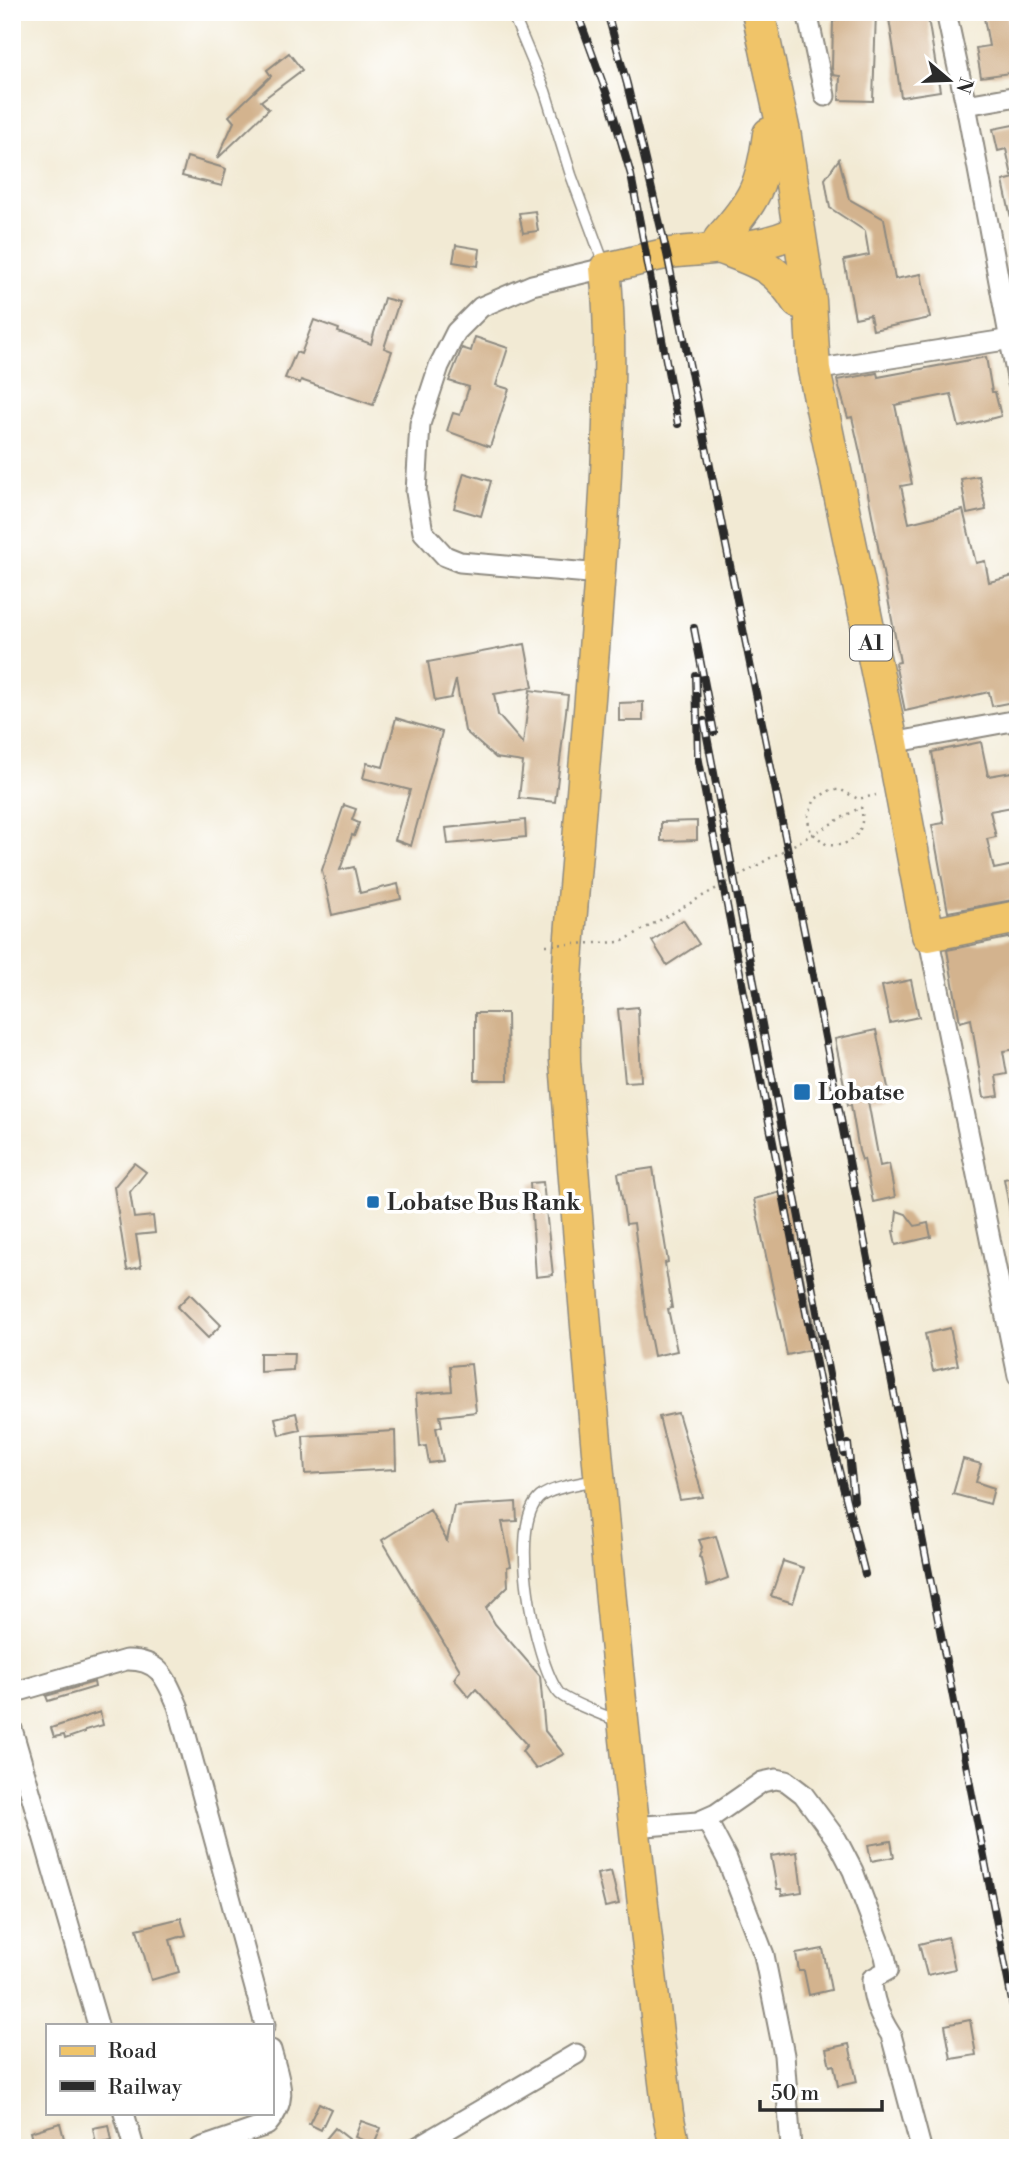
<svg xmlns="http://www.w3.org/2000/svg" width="1030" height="2160" viewBox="0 0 1030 2160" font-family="'Libre Bodoni',serif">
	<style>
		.building { fill: #d3b38e }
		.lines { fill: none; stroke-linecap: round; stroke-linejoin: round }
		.service-casing { stroke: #8e8a80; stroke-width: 13 }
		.minor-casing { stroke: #8e8a80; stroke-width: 23 }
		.primary-casing { stroke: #8e8a80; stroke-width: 33 }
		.trunk-casing { stroke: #8e8a80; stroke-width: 35 }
		.path { stroke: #8e8a80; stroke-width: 2.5; stroke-dasharray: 2 5; stroke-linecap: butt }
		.service { stroke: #fff; stroke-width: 10 }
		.minor { stroke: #fff; stroke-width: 19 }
		.primary { stroke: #f0c469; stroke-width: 30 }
		.trunk { stroke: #f0c469; stroke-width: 32 }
		.rail-casing { stroke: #2b2b2b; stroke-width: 8 }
		.rail { stroke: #fff; stroke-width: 5; stroke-dasharray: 16; stroke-linecap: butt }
		.path-bridge { stroke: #8e8a80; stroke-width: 2.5; stroke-dasharray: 2 5; stroke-linecap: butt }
		.poi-dot { fill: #1f6fb2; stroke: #fff; stroke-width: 2.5 }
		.labels { text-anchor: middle; stroke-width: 7; stroke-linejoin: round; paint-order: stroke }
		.shield { fill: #fff; stroke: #6b6b6b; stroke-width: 2 }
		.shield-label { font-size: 21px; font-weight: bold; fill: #2b2b2b }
		.poi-label { font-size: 23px; font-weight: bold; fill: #2b2b2b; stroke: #fff; text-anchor: start }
	</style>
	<rect width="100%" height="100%" fill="#fff"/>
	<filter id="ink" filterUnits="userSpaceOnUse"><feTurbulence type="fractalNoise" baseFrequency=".0143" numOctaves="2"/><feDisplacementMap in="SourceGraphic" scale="14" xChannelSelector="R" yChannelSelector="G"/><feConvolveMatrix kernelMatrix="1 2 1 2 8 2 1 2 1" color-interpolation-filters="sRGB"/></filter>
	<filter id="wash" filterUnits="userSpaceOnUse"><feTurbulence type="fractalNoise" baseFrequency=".00686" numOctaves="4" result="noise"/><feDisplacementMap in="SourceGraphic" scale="28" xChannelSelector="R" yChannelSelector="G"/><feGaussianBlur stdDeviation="1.57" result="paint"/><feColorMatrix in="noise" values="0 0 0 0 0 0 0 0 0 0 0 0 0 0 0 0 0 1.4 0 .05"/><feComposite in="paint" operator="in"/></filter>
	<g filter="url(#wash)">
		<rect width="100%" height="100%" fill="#f2ead4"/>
		<g id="blocks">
			<g class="building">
				<path d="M 836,12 L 876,12 L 873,101 L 839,100 L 840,76 L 833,75 L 832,68 L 833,21 L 835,21 Z"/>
				<path d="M 888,12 L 927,12 L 940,91 L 901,97 Z"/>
				<path d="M 983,12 L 1007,12 L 1011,38 L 1018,37 L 1018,72 L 981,77 L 976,48 L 989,46 Z"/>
				<path d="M 289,53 L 302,70 L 261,101 L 269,109 L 217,159 L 234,122 L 229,116 L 271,76 L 267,70 Z"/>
				<path d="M 1018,124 L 1018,176 L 1012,176 L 1006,149 L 998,151 L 993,129 Z"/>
				<path d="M 187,157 L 224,168 L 226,169 L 222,186 L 182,176 Z"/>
				<path d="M 839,159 L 849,199 L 884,219 L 895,279 L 921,274 L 930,318 L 873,330 L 870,315 L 855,318 L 844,260 L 869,255 L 865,231 L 830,208 L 825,179 Z"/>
				<path d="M 1018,177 L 1018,222 L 1012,223 L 1003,181 Z"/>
				<path d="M 535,211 L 538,231 L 523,233 L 519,213 Z"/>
				<path d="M 456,245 L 480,249 L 478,266 L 453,262 Z"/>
				<path d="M 384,298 L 399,302 L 384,348 L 392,351 L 373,405 L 301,380 L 300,383 L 285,378 L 296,352 L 301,354 L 314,320 L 339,329 L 338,332 L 371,344 Z"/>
				<path d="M 475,337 L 508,348 L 496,385 L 509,389 L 490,447 L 447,431 L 453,413 L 460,415 L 469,387 L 449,381 L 462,348 L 471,351 Z"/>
				<path d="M 986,357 L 992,392 L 995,392 L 1001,416 L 959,427 L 951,394 L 895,405 L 912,484 L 901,486 L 909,523 L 963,510 L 976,563 L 985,561 L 989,582 L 1018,575 L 1018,701 L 992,706 L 989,692 L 905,711 L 895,663 L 900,662 L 861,457 L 852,417 L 848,418 L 837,380 L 877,373 L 878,377 Z"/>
				<path d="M 464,473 L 491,481 L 481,516 L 454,508 Z"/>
				<path d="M 979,476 L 986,510 L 967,514 L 961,479 Z"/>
				<path d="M 525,644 L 533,687 L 494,694 L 498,715 L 523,744 L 530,690 L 568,695 L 555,802 L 519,798 L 523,762 L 496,758 L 465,731 L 456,680 L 451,698 L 435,701 L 428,662 Z"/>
				<path d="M 643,702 L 643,721 L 619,721 L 619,703 Z"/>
				<path d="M 396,718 L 442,732 L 411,846 L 395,840 L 410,790 L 363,778 L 367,763 L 383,767 Z"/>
				<path d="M 981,742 L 988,776 L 1018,771 L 1018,806 L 990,811 L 996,837 L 987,839 L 994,869 L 1018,864 L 1018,899 L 948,912 L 932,825 L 944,823 L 932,752 Z"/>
				<path d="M 344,805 L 356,809 L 352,820 L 359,823 L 354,836 L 352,835 L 340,870 L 354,867 L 360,893 L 398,884 L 401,899 L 332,915 L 322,870 Z"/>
				<path d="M 525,820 L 526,837 L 448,844 L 446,828 Z"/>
				<path d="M 697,821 L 697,840 L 661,841 L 661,822 Z"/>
				<path d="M 683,920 L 699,944 L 667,965 L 652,941 Z"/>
				<path d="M 1018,936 L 1018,1049 L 1003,1051 L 1007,1074 L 996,1076 L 999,1096 L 984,1098 L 971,1019 L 960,1022 L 947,950 Z"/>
				<path d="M 911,980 L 919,1017 L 890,1023 L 882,986 Z"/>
				<path d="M 638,1007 L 641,1081 L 625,1082 L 618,1009 Z"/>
				<path d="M 475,1013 L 507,1013 L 508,1080 L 475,1080 Z"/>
				<path d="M 876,1030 L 890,1097 L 868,1101 L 880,1166 L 889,1164 L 895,1197 L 873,1202 L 864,1159 L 862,1160 L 859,1151 L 851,1105 L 848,1105 L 835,1039 Z"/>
				<path d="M 134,1163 L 146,1172 L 130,1192 L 134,1218 L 153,1216 L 155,1233 L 136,1235 L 141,1267 L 127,1270 L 114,1187 Z"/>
				<path d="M 653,1168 L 668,1262 L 665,1263 L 672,1308 L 668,1309 L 677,1351 L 654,1356 L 646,1315 L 634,1223 L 626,1224 L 618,1173 Z"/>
				<path d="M 1018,1176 L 1018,1217 L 1011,1217 L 1004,1179 Z"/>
				<path d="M 543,1182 L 553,1275 L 536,1277 L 530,1183 Z"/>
				<path d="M 785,1191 L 818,1348 L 787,1355 L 754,1199 Z"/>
				<path d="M 897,1211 L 906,1214 L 915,1226 L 928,1223 L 931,1237 L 896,1245 L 893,1231 L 895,1231 Z"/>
				<path d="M 190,1294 L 221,1325 L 208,1338 L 177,1307 Z"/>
				<path d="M 950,1328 L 958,1365 L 933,1371 L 925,1334 Z"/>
				<path d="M 260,1353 L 294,1353 L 293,1370 L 260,1372 Z"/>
				<path d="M 471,1364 L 476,1412 L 440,1416 L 442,1426 L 436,1428 L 443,1461 L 429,1463 L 426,1446 L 420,1447 L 416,1394 L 452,1391 L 450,1366 Z"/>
				<path d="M 296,1413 L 300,1430 L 279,1435 L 275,1418 Z"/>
				<path d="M 678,1413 L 691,1456 L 703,1497 L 680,1500 L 659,1417 Z"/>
				<path d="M 395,1431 L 396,1469 L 305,1474 L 303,1436 Z"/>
				<path d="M 963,1459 L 981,1464 L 976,1482 L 994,1488 L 990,1504 L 953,1494 Z"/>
				<path d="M 516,1502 L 517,1521 L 502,1522 L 511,1566 L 507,1567 L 508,1586 L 486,1608 L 495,1624 L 540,1676 L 545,1731 L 564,1754 L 536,1769 L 522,1751 L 527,1745 L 476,1689 L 469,1697 L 454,1679 L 460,1670 L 382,1540 L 430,1510 L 447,1541 L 454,1506 Z"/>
				<path d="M 716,1536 L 728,1578 L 707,1586 L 701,1558 L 699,1557 L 702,1547 L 699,1540 Z"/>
				<path d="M 783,1561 L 804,1568 L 793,1603 L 771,1596 Z"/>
				<path d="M 94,1682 L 95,1687 L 48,1701 L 46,1696 Z"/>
				<path d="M 100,1712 L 103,1725 L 85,1730 L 85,1732 L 65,1739 L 64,1735 L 54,1737 L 51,1728 Z"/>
				<path d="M 891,1841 L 894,1857 L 871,1861 L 868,1845 Z"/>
				<path d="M 797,1852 L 802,1892 L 782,1895 L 781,1889 L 777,1889 L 771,1856 Z"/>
				<path d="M 611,1871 L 619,1904 L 605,1907 L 597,1874 Z"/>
				<path d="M 181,1918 L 186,1935 L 170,1940 L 179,1972 L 151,1980 L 137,1929 Z"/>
				<path d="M 948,1937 L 955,1969 L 927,1975 L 919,1944 Z"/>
				<path d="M 823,1949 L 831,1990 L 809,1995 L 804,1971 L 799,1971 L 796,1954 Z"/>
				<path d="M 970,2020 L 976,2055 L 951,2059 L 945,2025 Z"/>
				<path d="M 849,2044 L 857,2082 L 838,2086 L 834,2065 L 830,2066 L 826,2049 Z"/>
				<path d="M 319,2103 L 331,2109 L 321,2130 L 309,2124 Z"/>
				<path d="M 361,2121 L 381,2128 L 374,2145 L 355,2137 Z"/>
				<path d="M 60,2123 L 66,2146 L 34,2148 L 30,2132 Z"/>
				<path d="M 109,2125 L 112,2141 L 96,2144 L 93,2128 Z"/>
				<path d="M 335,2128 L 349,2139 L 342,2148 L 335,2148 L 325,2140 Z"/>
			</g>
		</g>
	</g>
	<g filter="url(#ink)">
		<use href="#blocks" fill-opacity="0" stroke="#8e8a80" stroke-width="2"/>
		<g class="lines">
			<defs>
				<g id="service">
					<path d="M 512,12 L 545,91 L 571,175 L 604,264"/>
					<path d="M 597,1480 C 582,1483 552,1487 540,1497 C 507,1525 535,1660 558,1692 C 564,1701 607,1716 620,1722"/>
				</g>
				<g id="minor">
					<path d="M 807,12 L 825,96"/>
					<path d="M 946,12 L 966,105 L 1018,383"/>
					<path d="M 966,105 L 1018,96"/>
					<path d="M 814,370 L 1018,338"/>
					<path d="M 601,574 L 460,562 L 445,556 L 423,532 L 416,492 L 420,424 L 439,366 L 456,332 L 481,307 L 532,285 L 605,268"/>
					<path d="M 892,743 L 1018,720"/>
					<path d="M 928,935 L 1018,1376"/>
					<path d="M 12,1693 L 126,1660 C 160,1659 166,1679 178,1706 L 265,2025"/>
					<path d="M 12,1729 L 98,2025"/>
					<path d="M 706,1819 L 727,1859 L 764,1955 L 784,2055 L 791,2148"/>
					<path d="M 633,1827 L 698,1822 L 716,1814 L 762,1782 L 776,1779 L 786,1781 L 803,1794 L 837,1840 L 853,1871 L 885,1956 L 888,1970 L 872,1979 C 872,2000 880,2018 891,2035 L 921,2148"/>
					<path d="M 124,2113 L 134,2148"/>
					<path d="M 200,2148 L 267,2125 C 290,2099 279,2080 271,2050"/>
					<path d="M 416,2148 L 576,2054"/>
				</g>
				<path id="primary" d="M 675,2148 L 668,2114 C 624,1764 591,1413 565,1061 C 564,983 573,905 579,828 C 589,710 600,593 606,474 C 609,405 612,337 605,268 C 627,264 648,257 670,253 C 712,247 760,251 799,230"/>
				<g id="trunk">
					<path d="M 758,12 L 785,137 L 799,230 L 810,301 L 814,370 L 892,743 L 928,935 L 1018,917"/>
					<path d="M 720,239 C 755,200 762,186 769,134"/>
					<path d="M 724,249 C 761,263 776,267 798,302"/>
				</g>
			</defs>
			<use href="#service" class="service-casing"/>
			<use href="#minor" class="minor-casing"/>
			<use href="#primary" class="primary-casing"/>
			<use href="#trunk" class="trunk-casing"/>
			<path class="path" d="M 861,807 C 867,832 851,848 827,845 L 811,832 L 809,826 L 808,816 L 815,799 L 831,790 L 841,790 L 858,799 L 876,795"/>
			<use href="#service" class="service"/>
			<use href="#minor" class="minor"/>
			<use href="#primary" class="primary"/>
			<use href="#trunk" class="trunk"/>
			<defs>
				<g id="rail">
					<path d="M 577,12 L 609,100 L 631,175 L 678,424"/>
					<path d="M 607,12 L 627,84 L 667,254 L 811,965 L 1018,2032"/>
					<path d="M 694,628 L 714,732"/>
					<path d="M 696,676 L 698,756 L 829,1431 L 865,1574"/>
					<path d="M 704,721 L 844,1453"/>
					<path d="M 848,1444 L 854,1500"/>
				</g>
			</defs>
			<use href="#rail" class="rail-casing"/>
			<use href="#rail" class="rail"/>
			<path class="path-bridge" d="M 546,945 L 621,942 L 861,807"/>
		</g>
	</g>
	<g class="poi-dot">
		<rect x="793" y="1083" width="18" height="18" rx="3.5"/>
		<rect x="366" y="1195" width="14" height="14" rx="3.5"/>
	</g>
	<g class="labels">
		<rect class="shield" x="850" y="625.5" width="42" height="35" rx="5"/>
		<g class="shield-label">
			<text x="871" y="650">A1</text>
		</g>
		<g class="poi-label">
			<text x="818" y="1100">Lobatse</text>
			<text x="387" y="1210">Lobatse Bus Rank</text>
		</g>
	</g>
	<rect width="1030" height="2160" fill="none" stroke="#fff" stroke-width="42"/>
	<rect x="46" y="2024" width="228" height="91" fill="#ffffff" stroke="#aaaaaa" stroke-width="2"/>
	<rect x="60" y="2046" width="35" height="10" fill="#f0c469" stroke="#aaaaaa" stroke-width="2"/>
	<text x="108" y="2058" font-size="21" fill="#2b2b2b">Road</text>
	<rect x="60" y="2081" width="35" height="10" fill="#2b2b2b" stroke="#aaaaaa" stroke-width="2"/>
	<text x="108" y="2094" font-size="21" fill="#2b2b2b">Railway</text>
	<g transform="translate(949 80) rotate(109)" stroke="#ffffff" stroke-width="5" paint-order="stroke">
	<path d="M0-5L12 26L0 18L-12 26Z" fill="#2b2b2b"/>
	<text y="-10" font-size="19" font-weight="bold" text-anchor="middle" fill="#2b2b2b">N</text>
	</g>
	<path d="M760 2100v10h122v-10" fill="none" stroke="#2b2b2b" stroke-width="3.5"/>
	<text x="771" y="2100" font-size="21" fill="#2b2b2b" stroke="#ffffff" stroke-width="5" paint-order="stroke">50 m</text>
</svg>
